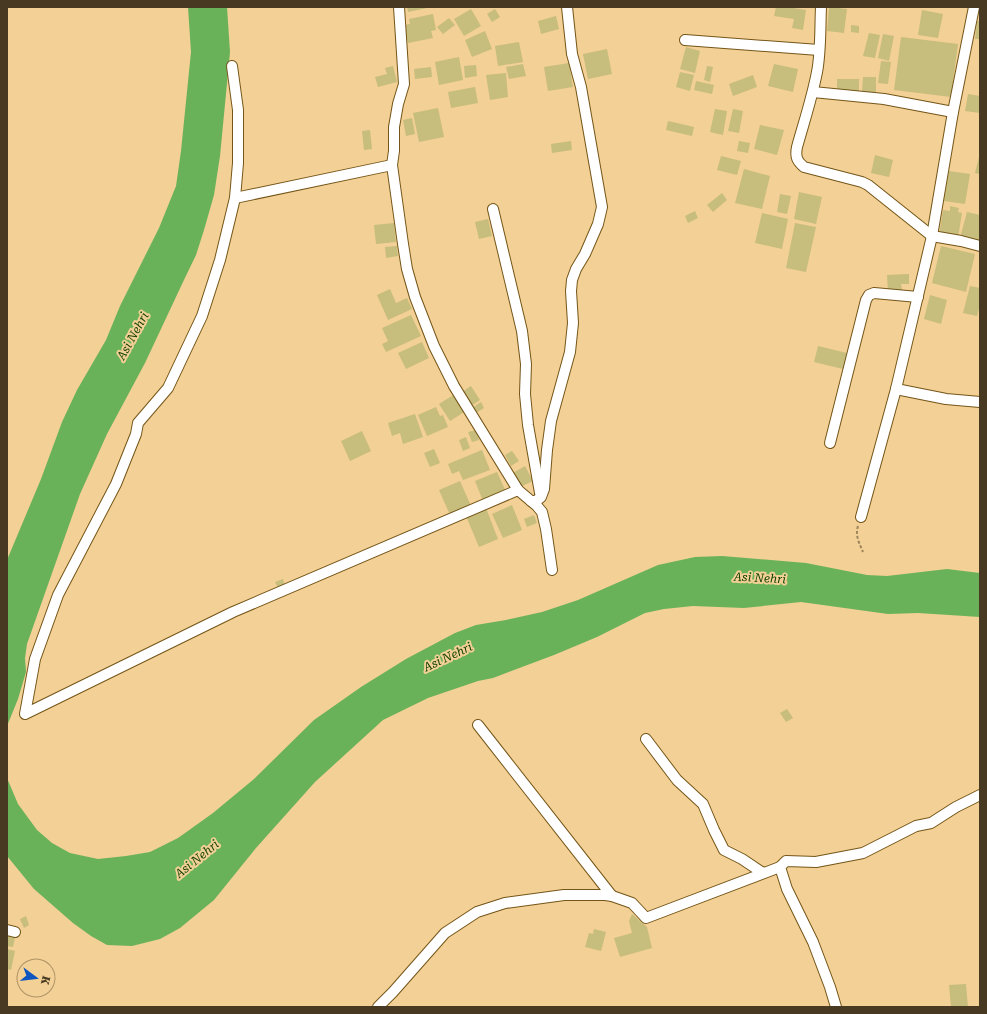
<svg xmlns="http://www.w3.org/2000/svg" width="987" height="1014" viewBox="0 0 987 1014" font-family="'Roboto Serif',serif">
	<style>
		.water { fill: #69b259 }
		.building { fill: #c7bd7c }
		.lines { fill: none; stroke-linecap: round; stroke-linejoin: round }
		.street-casing { stroke: #745518; stroke-width: 12 }
		.path { stroke: #9c845b; stroke-width: 2; stroke-dasharray: 3 2; stroke-linecap: butt }
		.street { stroke: #fff; stroke-width: 10 }
		.labels { text-anchor: middle; stroke-width: 4; stroke-linejoin: round; paint-order: stroke }
		.water-label { font-size: 12px; font-style: italic; fill: #0c3e00; stroke: #f3d095 }
	</style>
	<rect width="100%" height="100%" fill="#f3d095"/>
	<g class="water">
		<path d="M 188,7 L 227,7 L 230,52 L 220,156 L 214,195 L 204,230 L 196,255 L 183,282 L 145,363 L 107,434 L 80,494 L 27,644 L 25,658 L 26,672 L 18,699 L 7,726 L 7,560 L 41,479 L 62,422 L 77,390 L 106,340 L 120,306 L 159,228 L 176,186 L 181,151 L 191,52 Z"/>
		<path d="M 722,556 L 806,563 L 867,575 L 887,576 L 947,569 L 980,573 L 980,617 L 918,613 L 888,614 L 801,602 L 744,608 L 693,606 L 664,609 L 645,613 L 597,637 L 554,655 L 493,678 L 478,681 L 428,698 L 383,720 L 315,782 L 256,848 L 214,900 L 180,928 L 160,939 L 132,946 L 107,945 L 91,936 L 73,923 L 34,889 L 7,856 L 7,778 L 18,804 L 37,830 L 52,843 L 70,853 L 98,859 L 126,856 L 150,852 L 178,838 L 213,813 L 254,779 L 314,720 L 361,687 L 406,659 L 455,633 L 476,625 L 506,620 L 542,612 L 578,600 L 658,565 L 695,557 Z"/>
	</g>
	<g class="building">
		<path d="M 407,7 L 426,7 L 427,8 L 408,12 Z"/>
		<path d="M 776,7 L 787,7 L 806,10 L 803,30 L 792,28 L 794,19 L 774,16 Z"/>
		<path d="M 829,7 L 847,9 L 844,33 L 827,31 Z"/>
		<path d="M 471,9 L 481,26 L 464,36 L 454,19 Z"/>
		<path d="M 495,9 L 500,17 L 492,22 L 487,14 Z"/>
		<path d="M 922,10 L 943,14 L 938,38 L 918,35 Z"/>
		<path d="M 433,14 L 436,30 L 431,31 L 433,38 L 408,43 L 404,25 L 410,24 L 409,19 Z"/>
		<path d="M 556,16 L 559,29 L 541,34 L 538,21 Z"/>
		<path d="M 449,18 L 455,25 L 443,34 L 437,27 Z"/>
		<path d="M 977,21 L 980,21 L 980,39 L 975,39 Z"/>
		<path d="M 851,25 L 859,26 L 859,33 L 851,32 Z"/>
		<path d="M 485,31 L 492,49 L 472,57 L 465,40 Z"/>
		<path d="M 869,33 L 880,35 L 875,58 L 863,56 Z"/>
		<path d="M 883,34 L 894,36 L 889,61 L 878,58 Z"/>
		<path d="M 901,37 L 958,44 L 951,97 L 894,90 Z"/>
		<path d="M 519,42 L 523,62 L 498,66 L 495,46 Z"/>
		<path d="M 686,47 L 700,51 L 695,73 L 680,69 Z"/>
		<path d="M 607,49 L 612,74 L 588,79 L 583,54 Z"/>
		<path d="M 459,57 L 463,80 L 439,85 L 435,62 Z"/>
		<path d="M 881,61 L 891,62 L 888,84 L 878,83 Z"/>
		<path d="M 569,63 L 573,87 L 548,91 L 544,67 Z"/>
		<path d="M 523,64 L 526,76 L 509,79 L 506,67 Z"/>
		<path d="M 774,64 L 798,69 L 793,92 L 768,86 Z"/>
		<path d="M 476,65 L 477,76 L 465,78 L 464,66 Z"/>
		<path d="M 393,66 L 397,82 L 378,87 L 375,77 L 387,74 L 385,68 Z"/>
		<path d="M 707,66 L 713,67 L 710,82 L 704,80 Z"/>
		<path d="M 431,67 L 432,77 L 415,79 L 414,69 Z"/>
		<path d="M 680,72 L 694,75 L 690,91 L 676,87 Z"/>
		<path d="M 506,73 L 508,97 L 490,100 L 486,75 Z"/>
		<path d="M 753,75 L 757,87 L 733,96 L 729,84 Z"/>
		<path d="M 863,77 L 876,77 L 876,93 L 862,92 Z"/>
		<rect x="837" y="79" width="22" height="13"/>
		<path d="M 696,81 L 714,85 L 712,94 L 694,90 Z"/>
		<path d="M 475,87 L 478,103 L 451,108 L 448,92 Z"/>
		<path d="M 968,94 L 980,96 L 980,113 L 965,111 Z"/>
		<path d="M 438,108 L 444,137 L 419,142 L 413,113 Z"/>
		<path d="M 715,109 L 727,111 L 723,135 L 710,132 Z"/>
		<path d="M 733,109 L 743,111 L 739,133 L 728,131 Z"/>
		<path d="M 412,118 L 415,134 L 406,136 L 403,120 Z"/>
		<path d="M 668,121 L 694,127 L 692,136 L 666,130 Z"/>
		<path d="M 760,125 L 784,130 L 777,155 L 754,149 Z"/>
		<path d="M 370,130 L 372,149 L 364,150 L 362,131 Z"/>
		<path d="M 571,141 L 572,150 L 552,153 L 551,144 Z"/>
		<path d="M 739,141 L 750,143 L 748,153 L 737,151 Z"/>
		<path d="M 875,155 L 893,160 L 889,177 L 871,173 Z"/>
		<path d="M 721,156 L 741,161 L 737,175 L 717,170 Z"/>
		<path d="M 979,157 L 980,157 L 980,174 L 975,173 Z"/>
		<path d="M 744,169 L 770,176 L 762,209 L 735,203 Z"/>
		<path d="M 949,171 L 970,174 L 965,204 L 944,201 Z"/>
		<path d="M 799,192 L 822,197 L 816,224 L 794,219 Z"/>
		<path d="M 722,193 L 727,200 L 713,212 L 707,205 Z"/>
		<path d="M 780,194 L 791,196 L 787,214 L 777,212 Z"/>
		<path d="M 950,206 L 959,208 L 958,212 L 962,213 L 958,238 L 939,235 L 943,210 L 950,211 Z"/>
		<path d="M 695,211 L 698,218 L 688,223 L 685,216 Z"/>
		<path d="M 967,212 L 980,215 L 980,243 L 960,238 Z"/>
		<path d="M 762,213 L 788,219 L 782,249 L 755,243 Z"/>
		<path d="M 488,219 L 492,236 L 479,239 L 475,222 Z"/>
		<path d="M 394,223 L 396,242 L 376,244 L 374,225 Z"/>
		<path d="M 795,223 L 816,227 L 806,272 L 786,268 Z"/>
		<path d="M 397,246 L 398,256 L 386,258 L 385,247 Z"/>
		<path d="M 941,246 L 975,254 L 966,292 L 932,283 Z"/>
		<path d="M 909,274 L 909,284 L 901,284 L 902,290 L 888,291 L 887,275 Z"/>
		<path d="M 970,286 L 980,288 L 980,305 L 977,316 L 963,313 Z"/>
		<path d="M 390,289 L 396,303 L 407,298 L 412,309 L 388,320 L 377,295 Z"/>
		<path d="M 930,295 L 947,300 L 941,324 L 924,319 Z"/>
		<path d="M 411,315 L 421,336 L 386,352 L 382,344 L 388,341 L 382,328 Z"/>
		<path d="M 422,342 L 429,358 L 406,369 L 398,353 Z"/>
		<path d="M 818,346 L 847,353 L 843,369 L 814,362 Z"/>
		<path d="M 471,386 L 480,400 L 471,406 L 462,392 Z"/>
		<path d="M 455,394 L 466,411 L 450,421 L 439,404 Z"/>
		<path d="M 481,402 L 484,408 L 476,413 L 472,408 Z"/>
		<path d="M 436,407 L 440,416 L 443,415 L 448,427 L 427,436 L 418,415 Z"/>
		<path d="M 415,414 L 423,437 L 403,444 L 400,433 L 392,436 L 388,423 Z"/>
		<path d="M 476,430 L 479,440 L 472,442 L 468,432 Z"/>
		<path d="M 362,431 L 371,451 L 350,461 L 341,441 Z"/>
		<path d="M 466,437 L 470,448 L 463,451 L 459,440 Z"/>
		<path d="M 434,449 L 440,463 L 430,467 L 424,453 Z"/>
		<path d="M 482,450 L 490,470 L 463,480 L 459,471 L 452,474 L 448,464 Z"/>
		<path d="M 512,451 L 519,461 L 511,466 L 505,455 Z"/>
		<path d="M 525,466 L 533,481 L 520,487 L 513,473 Z"/>
		<path d="M 497,472 L 506,492 L 483,501 L 475,481 Z"/>
		<path d="M 460,481 L 471,506 L 450,515 L 439,490 Z"/>
		<path d="M 512,505 L 522,530 L 503,538 L 492,514 Z"/>
		<path d="M 486,508 L 498,539 L 479,547 L 466,516 Z"/>
		<path d="M 534,515 L 537,523 L 527,527 L 524,519 Z"/>
		<path d="M 283,579 L 285,585 L 278,588 L 275,582 Z"/>
		<path d="M 787,709 L 793,718 L 786,722 L 780,713 Z"/>
		<path d="M 632,914 L 647,927 L 652,948 L 620,957 L 614,938 L 632,933 L 629,921 Z"/>
		<path d="M 26,916 L 29,925 L 24,928 L 20,919 Z"/>
		<path d="M 594,929 L 606,932 L 601,951 L 585,947 L 589,933 L 593,934 Z"/>
		<path d="M 7,932 L 16,933 L 13,947 L 7,946 Z"/>
		<path d="M 7,949 L 15,951 L 11,970 L 7,969 Z"/>
		<path d="M 966,984 L 968,1007 L 951,1007 L 949,985 Z"/>
	</g>
	<g class="lines">
		<defs>
			<g id="street">
				<path d="M 399,7 L 404,84 L 398,104 L 394,127 L 394,151 L 392,165 L 403,244 L 407,269 L 415,297 L 434,346 L 454,386 L 518,490 L 537,506 L 542,512 L 546,529 L 552,570"/>
				<path d="M 821,7 C 820,29 821,51 817,72 C 812,98 804,122 797,147 C 795,157 797,161 804,167 L 862,182 L 868,185 L 932,236 L 961,241 L 980,246"/>
				<path d="M 685,40 L 819,50"/>
				<path d="M 232,66 L 238,110 L 238,163 L 235,198"/>
				<path d="M 813,92 L 884,99 L 953,112"/>
				<path d="M 392,165 L 235,198 L 220,260 L 202,316 L 168,388 L 138,423 L 136,434 L 116,484 L 58,595 L 35,659 L 25,714 L 233,612 L 518,490"/>
				<path d="M 493,209 L 522,331 L 526,364 L 525,394 L 528,425 L 540,493"/>
				<path d="M 896,389 L 946,399 L 980,402"/>
				<path d="M 830,443 L 866,300 L 869,295 L 874,293 L 918,297"/>
				<path d="M 531,501 L 536,501 L 541,497 L 544,489 L 547,450 L 551,421 L 570,352 L 573,323 L 571,291 L 572,280 L 576,269 L 585,254 L 598,224 L 602,207 L 581,87 L 572,54 L 567,7"/>
				<path d="M 861,517 L 896,389 L 932,236 L 953,112 L 974,7"/>
				<path d="M 478,725 L 612,896"/>
				<path d="M 646,739 L 677,780 L 703,804 L 714,830 L 724,850 L 742,859 L 763,873"/>
				<path d="M 7,930 L 15,932"/>
				<path d="M 378,1007 L 393,992 L 445,933 L 477,912 L 505,903 L 564,895 L 605,895 L 612,896 L 632,903 L 646,918 L 780,867"/>
				<path d="M 836,1007 L 830,987 L 813,942 L 787,889 L 780,867 L 786,861 L 816,862 L 863,853 L 916,826 L 931,823 L 956,807 L 980,795"/>
			</g>
		</defs>
		<use href="#street" class="street-casing"/>
		<path class="path" d="M 858,526 C 855,535 859,543 863,552"/>
		<use href="#street" class="street"/>
	</g>
	<g class="labels">
		<g class="water-label">
			<text transform="translate(133 336) rotate(-61)" y="4">Asi Nehri</text>
			<text transform="translate(760 578) rotate(3)" y="4">Asi Nehri</text>
			<text transform="translate(448 657) rotate(-25)" y="4">Asi Nehri</text>
			<text transform="translate(197 859) rotate(-39)" y="4">Asi Nehri</text>
		</g>
	</g>
	<rect width="987" height="1014" fill="none" stroke="#483a22" stroke-width="16"/>
	<g transform="translate(36 978) rotate(105)"><circle r="19" fill="#f3d095" stroke="#af9467"/>
	<path d="M0-3L7 15L0 10L-7 15Z" fill="#0f55bf"/>
	<text y="-6" font-size="11" font-weight="bold" text-anchor="middle" fill="#483a22">K</text>
	</g>
</svg>
